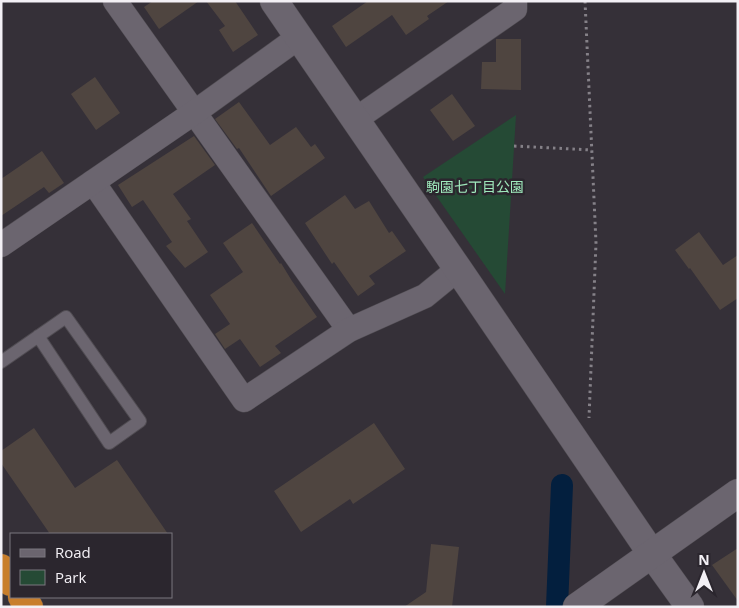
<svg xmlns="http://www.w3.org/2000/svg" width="739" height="608" font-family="'Open Sans','Noto Sans JP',sans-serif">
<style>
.green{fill:#254a35}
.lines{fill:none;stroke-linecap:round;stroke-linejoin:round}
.canal{stroke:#031f3e;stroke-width:22}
.building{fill:#4f4540}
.service-casing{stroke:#504c52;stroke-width:14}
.minor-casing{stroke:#504c52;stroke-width:25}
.tertiary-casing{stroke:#504c52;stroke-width:29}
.motorway-casing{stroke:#504c52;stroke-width:29}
.path{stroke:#858188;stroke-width:3;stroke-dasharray:2.5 4;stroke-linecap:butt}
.service{stroke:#6b656f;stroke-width:12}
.minor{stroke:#6b656f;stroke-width:24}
.tertiary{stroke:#6b656f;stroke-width:28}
.motorway{stroke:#c87e2c;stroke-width:28}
.labels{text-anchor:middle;stroke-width:5;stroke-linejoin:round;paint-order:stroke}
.park-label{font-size:14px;fill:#9fe9bc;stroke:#2b262e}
</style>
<rect width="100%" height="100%" fill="#353038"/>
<!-- green -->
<path class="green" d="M516,115L505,294L423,177Z"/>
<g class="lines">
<!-- canal -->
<path class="canal" d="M557,607L562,485"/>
</g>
<!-- building -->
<g class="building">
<path d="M153,1H199L159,29L144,7Z"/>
<path d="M206,1H235L258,35L233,52L219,30L225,26Z"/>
<path d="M368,1H449L427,16L429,19L406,35L392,15L346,47L332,26Z"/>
<path d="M496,39H521V90L481,89L482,62H496Z"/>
<path d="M95,77L120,113L96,130L71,94Z"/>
<path d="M452,94L475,126L453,141L430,110Z"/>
<path d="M239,102L270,145L296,127L311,147L315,144L325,158L271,196L239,148L237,149L215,119Z"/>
<path d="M194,136L215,165L173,194L191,219L187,221L208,252L185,268L166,246L172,242L143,200L132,207L118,185Z"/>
<path d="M42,151L64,183L49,193L44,187L1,216V179Z"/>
<path d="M345,195L355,209L369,201L389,233L392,231L406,251L369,276L375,284L358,296L334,262L332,264L305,223Z"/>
<path d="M252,223L280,264L281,263L292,281L317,317L275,346L281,353L260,367L240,339L225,349L215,334L230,324L210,295L243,272L223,243Z"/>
<path d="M699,232L723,265L738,255V298L720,310L690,268L689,269L675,250Z"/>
<path d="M374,423L405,469L353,504L350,499L301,532L274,491Z"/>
<path d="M34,428L75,488L117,460L168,534H50L1,463V451Z"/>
<path d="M431,544L459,547L452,607H404L426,592Z"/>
<path d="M738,548V601L712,565Z"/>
</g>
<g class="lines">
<defs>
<path id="service" d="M1,362L66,317L140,421L109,443L38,336"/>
<g id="minor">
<path d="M115,1L349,330"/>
<path d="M356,119L515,9V1"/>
<path d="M93,182L244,400L349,330L425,296L458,269"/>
<path d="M1,245L195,112L299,37"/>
</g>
<g id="tertiary">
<path d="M274,1L458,269L652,554L690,607"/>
<path d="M577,607L738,493"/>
</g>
<g id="motorway">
<path d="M1,568L11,582"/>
<path d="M22,597L29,607"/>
</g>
</defs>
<!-- service casing -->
<use href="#service" class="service-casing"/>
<!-- minor casing -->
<use href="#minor" class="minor-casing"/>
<!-- tertiary casing -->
<use href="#tertiary" class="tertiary-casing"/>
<!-- motorway casing -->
<use href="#motorway" class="motorway-casing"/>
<!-- path -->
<g class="path">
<path d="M585,1L596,243L589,418"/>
<path d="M514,146L592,150"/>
</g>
<!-- service -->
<use href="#service" class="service"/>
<!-- minor -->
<use href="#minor" class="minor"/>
<!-- tertiary -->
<use href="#tertiary" class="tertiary"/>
<!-- motorway -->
<use href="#motorway" class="motorway"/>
</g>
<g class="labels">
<!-- park labels -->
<g class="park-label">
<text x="475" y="192">駒園七丁目公園</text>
</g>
</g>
<!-- border -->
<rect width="739" height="608" fill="none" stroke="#f3f0f5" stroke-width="5"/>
<!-- legend -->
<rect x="10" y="533" width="162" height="65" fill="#2b262e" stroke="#7b777e"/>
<rect x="20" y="549" width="25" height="8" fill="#6b656f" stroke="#7b777e"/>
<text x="55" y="558" font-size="15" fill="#f3f0f5">Road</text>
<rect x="20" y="570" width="25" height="15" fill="#254a35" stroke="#7b777e"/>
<text x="55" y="583" font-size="15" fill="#f3f0f5">Park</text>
<!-- north arrow -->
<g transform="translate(704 573)" stroke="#2b262e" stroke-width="4" paint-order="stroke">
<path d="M0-4L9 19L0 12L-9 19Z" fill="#f3f0f5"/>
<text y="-8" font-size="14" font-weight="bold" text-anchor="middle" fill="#f3f0f5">N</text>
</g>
</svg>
